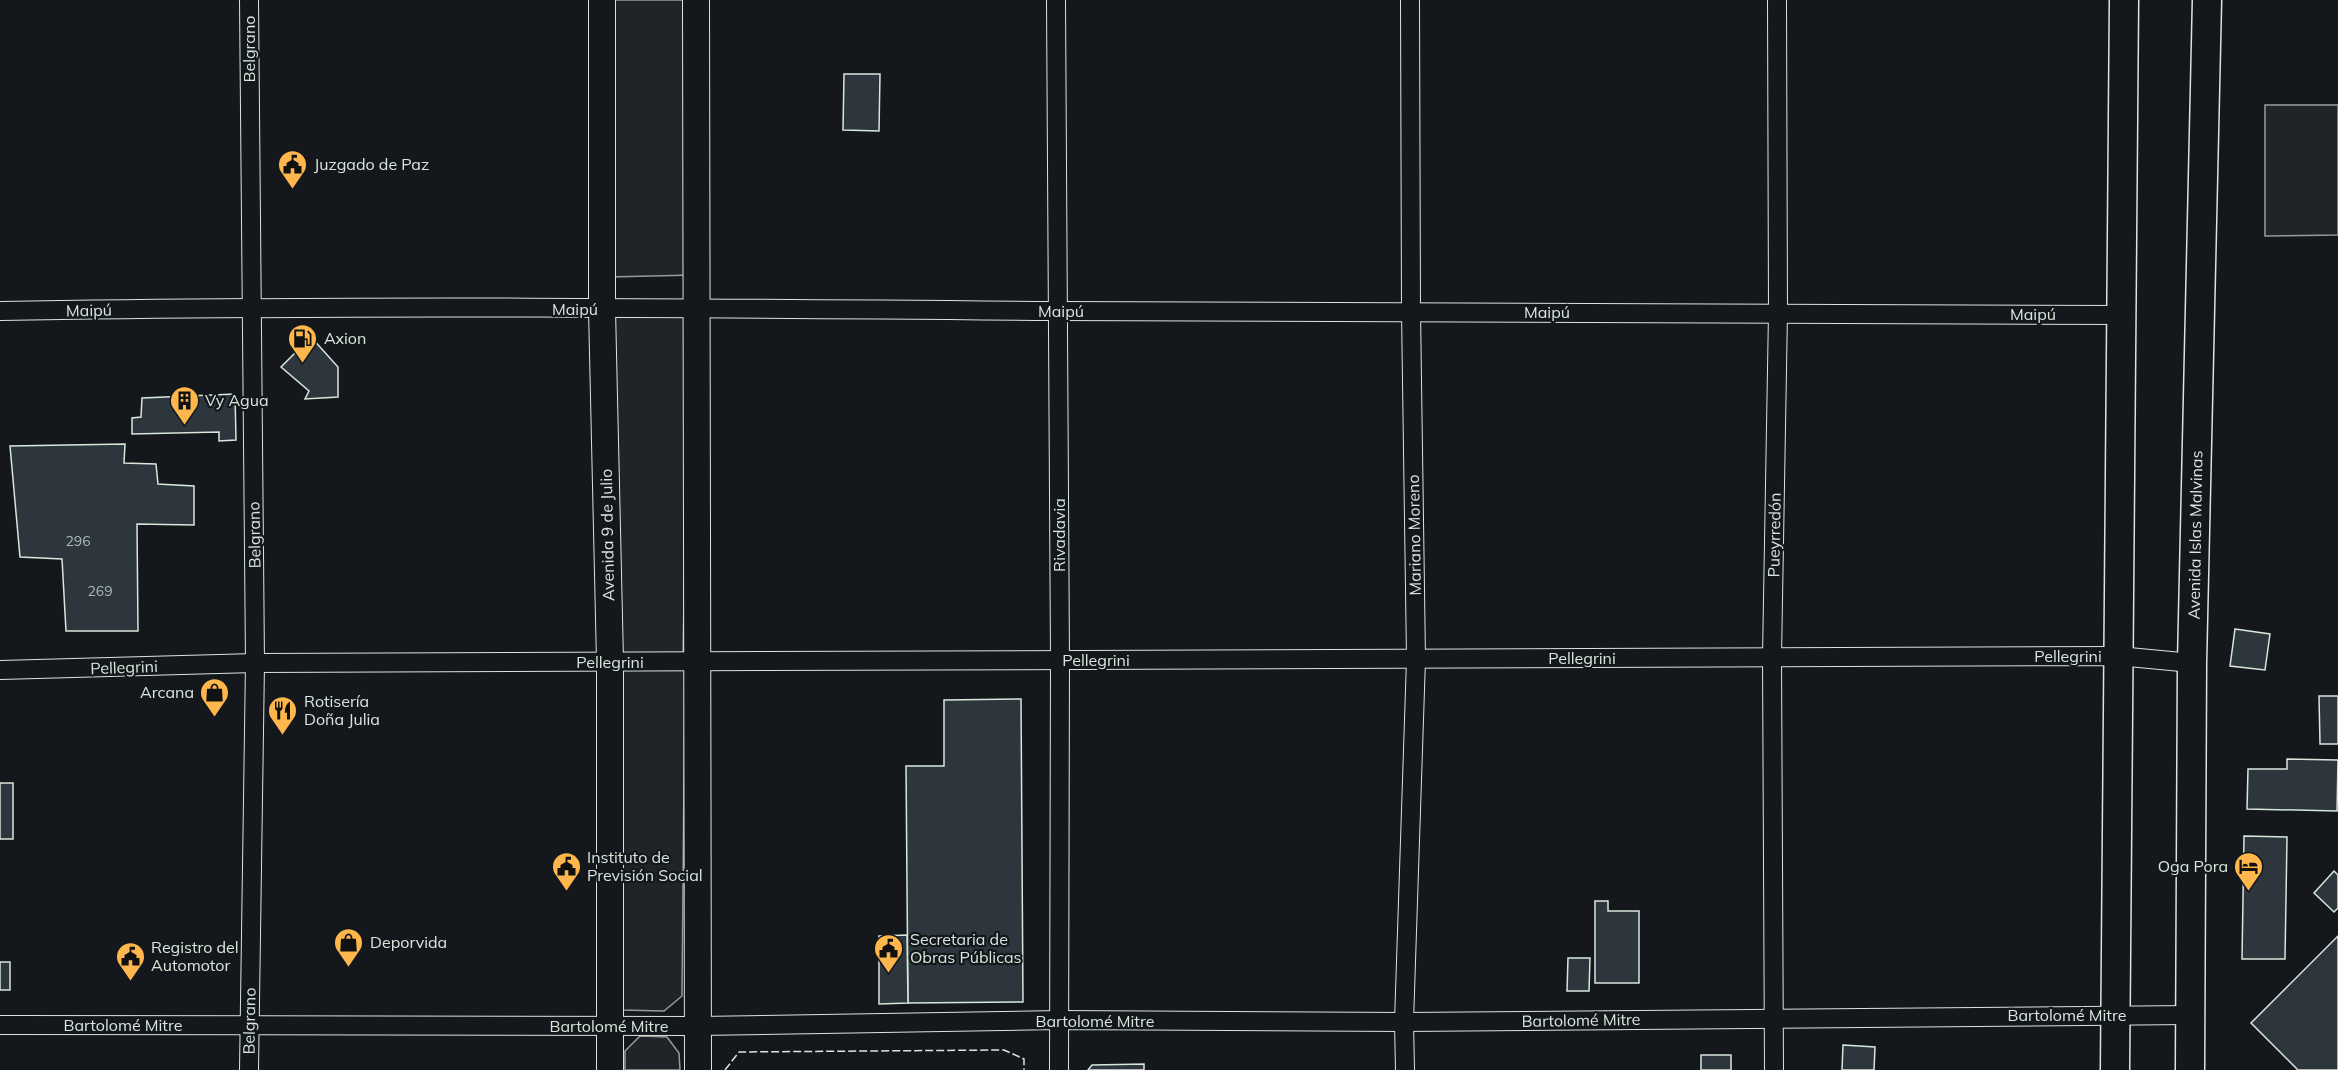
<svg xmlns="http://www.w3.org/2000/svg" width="2338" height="1070" font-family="Mulish,sans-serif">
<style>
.green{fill:#202428;stroke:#939e99;stroke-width:1.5}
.building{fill:#2c363c;stroke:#d8e6dc;stroke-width:1.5}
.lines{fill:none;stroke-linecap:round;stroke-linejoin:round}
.minor-casing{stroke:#d8e6dc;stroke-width:20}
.secondary-casing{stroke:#d8e6dc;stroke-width:28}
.primary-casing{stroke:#d8e6dc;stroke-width:31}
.minor{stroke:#14181c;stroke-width:18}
.secondary{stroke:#14181c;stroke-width:26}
.primary{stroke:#14181c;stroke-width:28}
.fence{stroke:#d8e6dc;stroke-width:1.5;stroke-dasharray:8 3;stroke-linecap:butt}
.labels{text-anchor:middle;stroke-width:4.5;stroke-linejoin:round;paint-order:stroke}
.number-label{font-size:14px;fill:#adbab4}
.street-label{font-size:16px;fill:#d8e6dc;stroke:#14181c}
.poi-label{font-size:16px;fill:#d8e6dc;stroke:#14181c;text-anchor:start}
</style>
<rect width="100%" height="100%" fill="#14181c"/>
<!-- green -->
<g class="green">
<path d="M611,0H699L694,275L610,277Z"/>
<path d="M2265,105H2338V235L2265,236Z"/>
<path d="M689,316L683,656L610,655L606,317Z"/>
<path d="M610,669H685L682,996L664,1011L621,1010Z"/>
<path d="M640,1036L667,1037L679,1053L680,1070H625V1051Z"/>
</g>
<!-- building -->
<g class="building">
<path d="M844,74H880L879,131L843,130Z"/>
<path d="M311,337L338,367V397L305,399L309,391L281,367Z"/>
<path d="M235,394L236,440L219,441V432L132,434V418L141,417L142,398Z"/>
<path d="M125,444L124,463L156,464L158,484L194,486V525L137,524L138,631H66L62,559L20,557L10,446Z"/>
<path d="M2235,629L2270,634L2265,670L2230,666Z"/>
<path d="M2319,696H2338V744H2320Z"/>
<path d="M1021,699L1023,1002L908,1003L906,766H944V700Z"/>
<path d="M2287,759L2338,760L2337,811L2247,809L2248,769H2287Z"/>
<rect x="0" y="783" width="13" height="56"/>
<path d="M2244,836L2287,837L2285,959H2242Z"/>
<path d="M2334,871L2338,875V908L2334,912L2314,893Z"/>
<path d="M1595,901H1608V911H1639V983H1595Z"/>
<path d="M907,935L908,1003L879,1004V936Z"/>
<path d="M2338,936V1070H2298L2251,1023Z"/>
<path d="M1568,958H1590L1589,991H1567Z"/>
<rect x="0" y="962" width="10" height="28"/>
<path d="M1843,1045L1875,1047L1874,1070H1842Z"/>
<rect x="1701" y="1055" width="30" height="15"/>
<path d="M1144,1064V1070H1088L1092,1065Z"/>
</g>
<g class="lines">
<defs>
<g id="minor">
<path d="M1056,0L1060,660L1059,1070"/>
<path d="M0,311C352,305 704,308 1056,311C1411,314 1767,312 2123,315"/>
<path d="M0,670L255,663L2118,656L2192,663"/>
<path d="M0,1025L699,1026L1059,1020L1404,1022L2190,1015"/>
<path d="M249,1070L255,663L249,0"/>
<path d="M1405,1070L1404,1022L1416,659L1411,311L1410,0"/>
<path d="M1774,1070L1772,657L1778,312L1777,0"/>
</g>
<g id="secondary">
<path d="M602,0V309L610,662V1070"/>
<path d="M696,0L698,1070"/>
</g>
<g id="primary">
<path d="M2115,1070L2124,0"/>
<path d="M2190,1070L2192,663L2207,0"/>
</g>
</defs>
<!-- minor casing -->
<use href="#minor" class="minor-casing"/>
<!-- secondary casing -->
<use href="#secondary" class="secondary-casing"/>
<!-- primary casing -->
<use href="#primary" class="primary-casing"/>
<!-- minor -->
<use href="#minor" class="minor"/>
<!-- secondary -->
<use href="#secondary" class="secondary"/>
<!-- primary -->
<use href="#primary" class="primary"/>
<!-- fence -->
<path class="fence" d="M725,1070L739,1052L1004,1050L1024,1059V1070"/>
</g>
<!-- icons -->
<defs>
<symbol id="civic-pin" viewBox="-11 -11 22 30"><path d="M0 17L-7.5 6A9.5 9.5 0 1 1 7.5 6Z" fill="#ffb74d" stroke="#14181c"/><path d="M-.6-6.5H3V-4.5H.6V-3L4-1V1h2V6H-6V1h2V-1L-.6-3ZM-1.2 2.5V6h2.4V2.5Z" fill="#111"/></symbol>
<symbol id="fuel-pin" viewBox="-11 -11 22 30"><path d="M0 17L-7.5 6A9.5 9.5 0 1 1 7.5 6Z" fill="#ffb74d" stroke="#14181c"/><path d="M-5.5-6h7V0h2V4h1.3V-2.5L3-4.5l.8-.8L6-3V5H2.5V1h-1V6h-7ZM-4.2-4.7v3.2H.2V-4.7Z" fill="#111"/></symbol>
<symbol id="building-pin" viewBox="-11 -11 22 30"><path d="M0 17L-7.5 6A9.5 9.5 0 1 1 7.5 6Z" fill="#ffb74d" stroke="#14181c"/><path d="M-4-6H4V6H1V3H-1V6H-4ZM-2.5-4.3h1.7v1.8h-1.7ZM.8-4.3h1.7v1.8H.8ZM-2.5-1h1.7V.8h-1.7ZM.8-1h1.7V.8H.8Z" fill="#111"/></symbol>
<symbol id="shop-pin" viewBox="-11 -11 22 30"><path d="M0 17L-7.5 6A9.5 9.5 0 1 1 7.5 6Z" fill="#ffb74d" stroke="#14181c"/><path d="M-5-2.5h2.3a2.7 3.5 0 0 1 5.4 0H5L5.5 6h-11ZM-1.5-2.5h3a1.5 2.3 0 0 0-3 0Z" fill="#111"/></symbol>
<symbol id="restaurant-pin" viewBox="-11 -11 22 30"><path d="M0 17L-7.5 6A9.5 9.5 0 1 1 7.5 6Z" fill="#ffb74d" stroke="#14181c"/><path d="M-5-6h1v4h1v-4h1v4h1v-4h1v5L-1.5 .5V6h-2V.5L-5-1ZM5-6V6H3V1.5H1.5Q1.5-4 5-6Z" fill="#111"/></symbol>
<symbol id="hotel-pin" viewBox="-11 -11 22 30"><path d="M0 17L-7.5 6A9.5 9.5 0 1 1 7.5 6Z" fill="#ffb74d" stroke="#14181c"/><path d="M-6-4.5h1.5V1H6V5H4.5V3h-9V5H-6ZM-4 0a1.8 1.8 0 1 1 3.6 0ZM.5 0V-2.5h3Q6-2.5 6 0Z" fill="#111"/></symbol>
</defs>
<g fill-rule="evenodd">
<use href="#civic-pin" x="276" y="148" width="33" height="45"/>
<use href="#fuel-pin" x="286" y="322" width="33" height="45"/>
<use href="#building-pin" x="168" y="384" width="33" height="45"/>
<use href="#shop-pin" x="198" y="676" width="33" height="45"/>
<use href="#restaurant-pin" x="266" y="694" width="33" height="45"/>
<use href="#civic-pin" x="550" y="850" width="33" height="45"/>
<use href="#hotel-pin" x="2232" y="850" width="33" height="45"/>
<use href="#shop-pin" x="332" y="926" width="33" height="45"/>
<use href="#civic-pin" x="872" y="932" width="33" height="45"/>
<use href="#civic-pin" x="114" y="940" width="33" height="45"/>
</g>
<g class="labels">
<!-- number labels -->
<g class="number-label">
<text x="78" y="546">296</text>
<text x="100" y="596">269</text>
</g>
<!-- street labels -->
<g class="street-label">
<text transform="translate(249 49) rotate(-90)" y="6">Belgrano</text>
<text x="575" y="315">Maipú</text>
<text transform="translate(89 310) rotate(-1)" y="6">Maipú</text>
<text x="1061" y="317">Maipú</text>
<text x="1547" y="318">Maipú</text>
<text x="2033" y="320">Maipú</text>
<text transform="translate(254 535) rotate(-91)" y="6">Belgrano</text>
<text transform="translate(607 535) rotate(-91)" y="6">Avenida 9 de Julio</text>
<text transform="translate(1059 535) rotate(-90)" y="6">Rivadavia</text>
<text transform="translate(1414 535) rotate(-91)" y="6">Mariano Moreno</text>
<text transform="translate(1774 535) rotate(-89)" y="6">Pueyrredón</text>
<text transform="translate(2195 535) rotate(-89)" y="6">Avenida Islas Malvinas</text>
<text x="2068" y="662">Pellegrini</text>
<text x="1582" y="664">Pellegrini</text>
<text x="1096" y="666">Pellegrini</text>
<text x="610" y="668">Pellegrini</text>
<text transform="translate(124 667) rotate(-2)" y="6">Pellegrini</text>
<text x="2067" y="1021">Bartolomé Mitre</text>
<text transform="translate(1581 1020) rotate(-1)" y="6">Bartolomé Mitre</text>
<text transform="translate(249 1021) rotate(-89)" y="6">Belgrano</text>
<text x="1095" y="1027">Bartolomé Mitre</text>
<text x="123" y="1031">Bartolomé Mitre</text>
<text x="609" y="1032">Bartolomé Mitre</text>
</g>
<!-- poi labels -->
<g class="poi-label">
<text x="314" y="170">Juzgado de Paz</text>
<text x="324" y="344">Axion</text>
<text x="205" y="406">Vy Agua</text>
<text x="194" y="698" text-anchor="end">Arcana</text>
<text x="304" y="707">Rotisería<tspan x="304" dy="18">Doña Julia</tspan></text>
<text x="587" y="863">Instituto de<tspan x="587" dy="18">Previsión Social</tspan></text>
<text x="2228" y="872" text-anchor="end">Oga Pora</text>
<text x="910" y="945">Secretaria de<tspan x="910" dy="18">Obras Públicas</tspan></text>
<text x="370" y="948">Deporvida</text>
<text x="151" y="953">Registro del<tspan x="151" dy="18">Automotor</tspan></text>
</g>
</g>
</svg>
